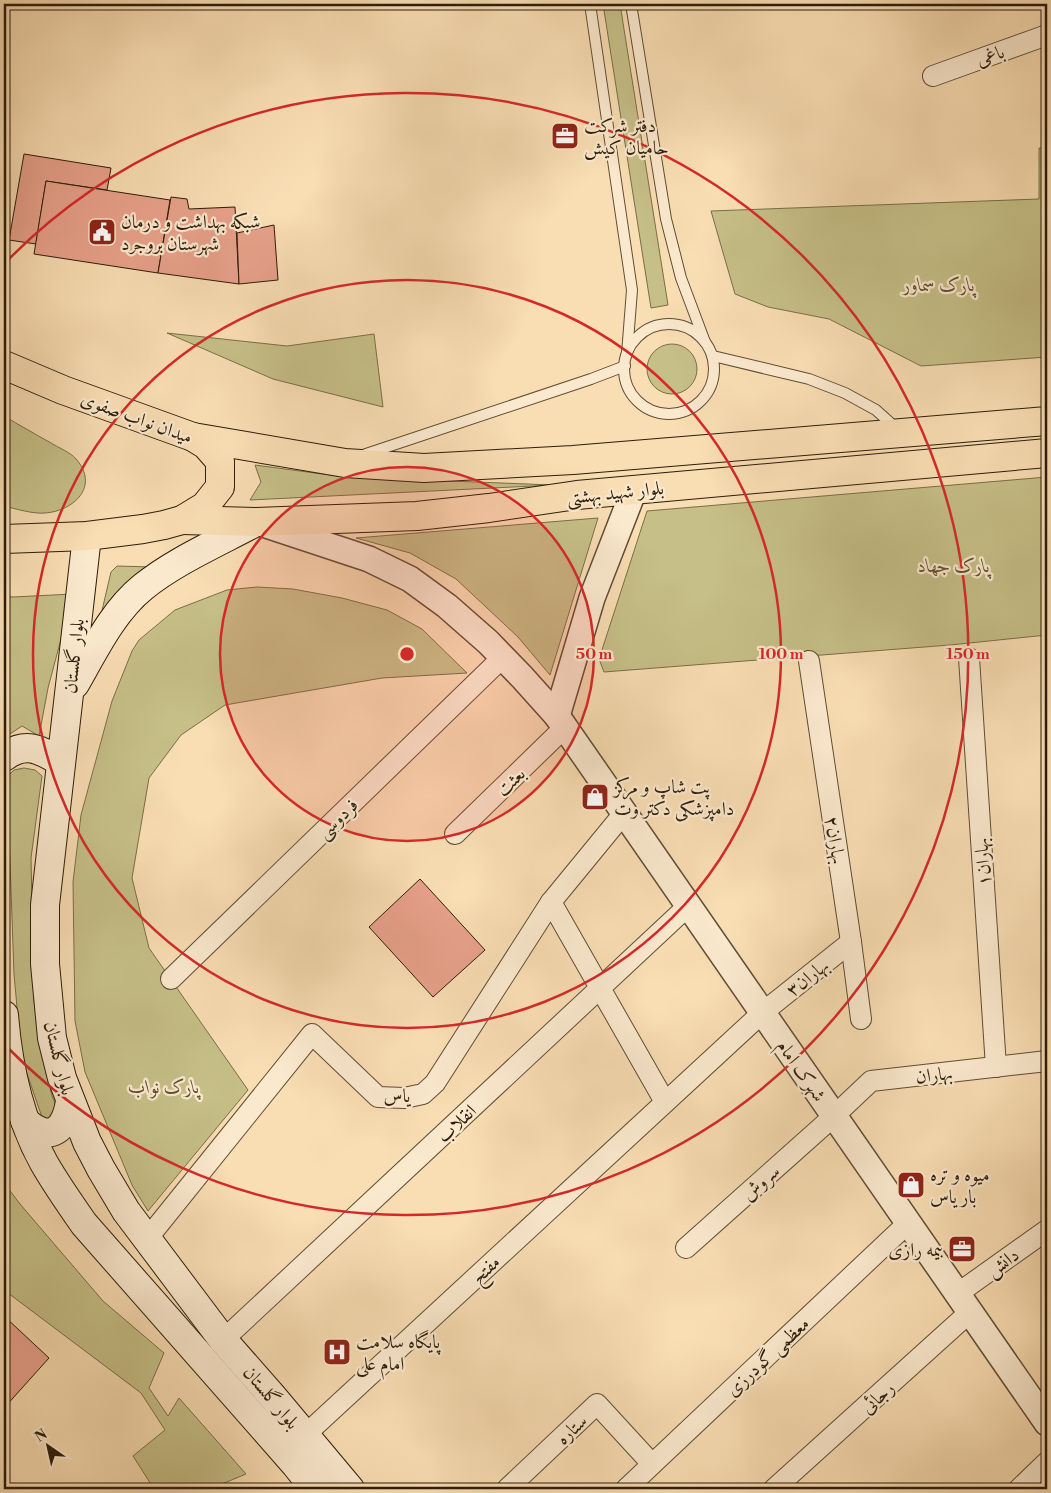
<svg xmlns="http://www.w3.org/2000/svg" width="1051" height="1493" font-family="'Libre Bodoni',Amiri,serif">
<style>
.green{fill:#c6bf87;stroke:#796e49}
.building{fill:#e8a18b;stroke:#2c1d0b}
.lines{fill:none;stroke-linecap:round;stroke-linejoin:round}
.service-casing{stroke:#5f4d35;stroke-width:12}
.minor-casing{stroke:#5f4d35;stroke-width:22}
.tertiary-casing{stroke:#5f4d35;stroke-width:28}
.secondary-casing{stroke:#2c1d0b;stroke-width:30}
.primary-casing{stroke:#2c1d0b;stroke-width:30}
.service{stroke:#fbe9ce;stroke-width:10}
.minor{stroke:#fbe9ce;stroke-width:20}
.tertiary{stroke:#fbe9ce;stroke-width:25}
.secondary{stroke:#fbe9ce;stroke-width:28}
.primary{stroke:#f9ddb3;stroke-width:28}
.ring{fill:none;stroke:#d62828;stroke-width:2.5}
.labels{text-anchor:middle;stroke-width:4.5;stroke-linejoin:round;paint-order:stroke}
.street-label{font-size:19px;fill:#2c1d0b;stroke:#fbe9ce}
.poi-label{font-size:19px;fill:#2c1d0b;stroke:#fbe9ce;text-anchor:start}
.park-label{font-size:19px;font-style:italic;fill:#5a4e30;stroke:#fbe9ce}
.centre{fill:#d62828;stroke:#fbe9ce;stroke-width:2.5}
.ring-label{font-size:15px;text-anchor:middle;font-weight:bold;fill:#d62828;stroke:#fbe9ce;stroke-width:4.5;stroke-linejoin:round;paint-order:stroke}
</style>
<rect width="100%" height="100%" fill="#f9ddb3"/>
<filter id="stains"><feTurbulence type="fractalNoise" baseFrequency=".004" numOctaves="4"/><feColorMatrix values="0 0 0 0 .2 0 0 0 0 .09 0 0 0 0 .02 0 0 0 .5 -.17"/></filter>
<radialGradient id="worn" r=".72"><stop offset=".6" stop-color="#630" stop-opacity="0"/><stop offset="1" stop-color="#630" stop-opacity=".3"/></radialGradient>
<!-- green -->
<g class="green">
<path d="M603,4H620L668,305L651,308Z"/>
<path d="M1039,148H1047V357L921,366L829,319L768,307L735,294L711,211L1039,199Z"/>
<path d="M167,333L287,346L374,334L383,407L273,379Z"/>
<circle cx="672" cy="369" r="25"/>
<path d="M4,416C19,425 35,434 51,443C59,448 70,452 76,459C100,486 74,511 45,513C32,514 17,509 4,506Z"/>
<path d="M255,465L345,477L553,485L250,500L261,482Z"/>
<path d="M1047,477V635L950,645L604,672L599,659L647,511Z"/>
<path d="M598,518L550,675L518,637L456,579L410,553L356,538Z"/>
<path d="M117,566L153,567L100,619L111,572Z"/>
<path d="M257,587L293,589L342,598L387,610L422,629L467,673L382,678L225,705L181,735L149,778L132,878L149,948L248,1090L148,1211L132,1185L85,1072L75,1021L73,882L81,815L112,701L132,651L139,640L175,610L227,590Z"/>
<path d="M73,594L48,688L39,736L22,726L4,738V596L13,597Z"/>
<path d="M24,768L35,770L42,776L31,858L34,1001L43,1058L52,1096L59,1112L51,1119L43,1120L24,1065L20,1040L14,974L7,777L14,770Z"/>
<path d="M4,1183L20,1204L103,1301L164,1353L149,1388L168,1416L179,1398L246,1474L210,1489H154L133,1456L165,1430L141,1393L4,1290Z"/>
</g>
<!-- building -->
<g class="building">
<path d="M24,154L111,168L107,190L46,181L36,244L9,240Z"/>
<path d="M46,181L170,200L158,273L34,254Z"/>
<path d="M171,197L187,199L189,209L235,207L239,284L158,273Z"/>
<path d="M274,225L278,280L239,284L237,233Z"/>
<path d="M420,879L485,950L433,997L369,927Z"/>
<path d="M4,1316L49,1358L4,1408Z"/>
</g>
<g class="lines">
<defs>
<g id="service">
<path d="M590,4L632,290L627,354"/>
<path d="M631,4L666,219L681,278L705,342"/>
<circle cx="669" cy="369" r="45"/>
<path d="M713,356L809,379L845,393L876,410L897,429"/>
<path d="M363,455L591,379L625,366"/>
</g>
<g id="minor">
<path d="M933,76L1047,35"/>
<path d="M969,658L996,1067"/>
<path d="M809,661L851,942L861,1019"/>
<path d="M455,834L564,728"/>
<path d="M551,902L665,1102"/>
<path d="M171,979L503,657"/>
<path d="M147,1239L312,1034L378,1097L404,1098L423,1094L435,1083L551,902L624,813"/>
<path d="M686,1248L834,1116L871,1081L1047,1061"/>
<path d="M957,1294L1047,1230"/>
<path d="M223,1340L688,906"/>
<path d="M305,1435L762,1013L851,942"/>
<path d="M507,1489L597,1404L652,1464"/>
<path d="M626,1489L908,1223"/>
<path d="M774,1489L970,1312"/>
<path d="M1019,1489L1047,1462"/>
</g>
<g id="tertiary">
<path d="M260,523L369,559L410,579L447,606L488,642L522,677L557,716L1047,1423"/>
<path d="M557,716L592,598L634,490"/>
</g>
<g id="secondary">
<path d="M87,536L45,905V964L52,1038L62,1078L87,1142L101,1169L126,1211L223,1340L273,1397L350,1489"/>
<path d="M75,684C94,651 113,611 143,587C175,561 219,542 256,522"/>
<path d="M4,757C25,741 40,749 61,762"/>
<path d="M4,1015C8,1065 19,1118 44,1163C56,1184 70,1204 84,1224L295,1464L315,1489"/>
<path d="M25,1121C50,1144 66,1130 70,1101"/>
</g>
<g id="primary">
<path d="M4,365L63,390L193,437L206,445L220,461V487L205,506L182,520L164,525L143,529L87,536L4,539"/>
<path d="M193,437L345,463L424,468L573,460L1047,421"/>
<path d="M182,520L256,522L417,516L489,508L577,495L1047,453"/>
</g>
</defs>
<!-- service casing -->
<use href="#service" class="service-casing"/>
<!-- minor casing -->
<use href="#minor" class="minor-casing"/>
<!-- tertiary casing -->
<use href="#tertiary" class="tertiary-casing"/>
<!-- secondary casing -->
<use href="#secondary" class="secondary-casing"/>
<!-- primary casing -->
<use href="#primary" class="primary-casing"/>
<!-- service -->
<use href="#service" class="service"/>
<!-- minor -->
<use href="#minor" class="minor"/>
<!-- tertiary -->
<use href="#tertiary" class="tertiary"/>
<!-- secondary -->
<use href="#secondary" class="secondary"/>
<!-- primary -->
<use href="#primary" class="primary"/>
</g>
<!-- distance rings -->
<circle cx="407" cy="654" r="187" fill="#d62828" fill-opacity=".12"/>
<g class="ring">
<circle cx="407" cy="654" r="187"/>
<circle cx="407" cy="654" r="374"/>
<path d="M7 261A561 561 0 1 1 7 1047"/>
</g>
<!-- icons -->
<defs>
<symbol id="office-square" viewBox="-11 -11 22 22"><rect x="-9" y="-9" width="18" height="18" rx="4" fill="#8f2418" stroke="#fbe9ce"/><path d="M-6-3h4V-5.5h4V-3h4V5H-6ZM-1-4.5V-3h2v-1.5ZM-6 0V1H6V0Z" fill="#fff"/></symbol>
<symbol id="civic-square" viewBox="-11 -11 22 22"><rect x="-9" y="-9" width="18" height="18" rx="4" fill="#8f2418" stroke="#fbe9ce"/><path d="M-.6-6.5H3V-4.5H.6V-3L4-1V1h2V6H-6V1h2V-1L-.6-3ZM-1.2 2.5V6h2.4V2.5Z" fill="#fff"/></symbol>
<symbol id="shop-square" viewBox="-11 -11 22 22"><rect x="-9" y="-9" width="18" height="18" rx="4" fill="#8f2418" stroke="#fbe9ce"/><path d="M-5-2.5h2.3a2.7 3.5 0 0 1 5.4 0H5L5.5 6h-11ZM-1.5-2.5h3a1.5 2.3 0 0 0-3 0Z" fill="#fff"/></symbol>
<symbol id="hospital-square" viewBox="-11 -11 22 22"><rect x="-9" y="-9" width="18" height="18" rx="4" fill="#8f2418" stroke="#fbe9ce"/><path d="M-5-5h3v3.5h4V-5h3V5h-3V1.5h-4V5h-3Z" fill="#fff"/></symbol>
</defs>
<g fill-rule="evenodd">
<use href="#office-square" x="549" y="120" width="32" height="32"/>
<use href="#civic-square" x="86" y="216" width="32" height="32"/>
<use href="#shop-square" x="579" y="781" width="32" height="32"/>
<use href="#shop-square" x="895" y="1169" width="32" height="32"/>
<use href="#office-square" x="946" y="1233" width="32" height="32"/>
<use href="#hospital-square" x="321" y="1336" width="32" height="32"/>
</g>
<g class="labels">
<!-- street labels -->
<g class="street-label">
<text transform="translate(990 55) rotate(-20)" y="7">باغی</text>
<text transform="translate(137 417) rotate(20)" y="7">میدان نواب صفوی</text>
<text transform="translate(615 492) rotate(-6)" y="7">بلوار شهید بهشتی</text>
<text transform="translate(73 656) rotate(-84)" y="7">بلوار گلستان</text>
<text transform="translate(510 781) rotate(-44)" y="7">بعثت</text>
<text transform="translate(337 818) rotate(-44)" y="7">فردوسی</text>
<text transform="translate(836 840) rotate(81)" y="7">بهاران۲</text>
<text transform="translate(982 862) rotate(-94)" y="7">بهاران۱</text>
<text transform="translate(807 977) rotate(-38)" y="7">بهاران۳</text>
<text transform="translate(60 1058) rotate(76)" y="7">بلوار گلستان</text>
<text transform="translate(802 1070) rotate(55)" y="7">شهرک امام</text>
<text transform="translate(934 1074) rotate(-6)" y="7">بهاران</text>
<text x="397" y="1102">یاس</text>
<text transform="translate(456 1123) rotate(-43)" y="7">انقلاب</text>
<text transform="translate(760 1182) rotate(-42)" y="7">سروش</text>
<text transform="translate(1002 1262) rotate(-35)" y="7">دانش</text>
<text transform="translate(485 1269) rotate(-43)" y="7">مفتح</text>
<text transform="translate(767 1356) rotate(-43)" y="7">معظمی گودرزی</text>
<text transform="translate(272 1397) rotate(50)" y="7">بلوار گلستان</text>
<text transform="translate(877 1397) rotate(-42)" y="7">رجائی</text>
<text transform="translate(571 1429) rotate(-43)" y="7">ستاره</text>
</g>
<!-- poi labels -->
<g class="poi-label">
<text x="584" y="132">دفتر شرکت<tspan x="584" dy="22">حامیان کیش</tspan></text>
<text x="121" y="228">شبکه بهداشت و درمان<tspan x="121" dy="22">شهرستان بروجرد</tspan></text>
<text x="614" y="793">پت شاپ و مرکز<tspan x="614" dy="22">دامپزشکی دکتر وت</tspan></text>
<text x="930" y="1181">میوه و تره<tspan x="930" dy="22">بار یاس</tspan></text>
<text x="943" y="1256" text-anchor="end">بیمه رازی</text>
<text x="356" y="1348">پایگاه سلامت<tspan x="356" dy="22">امام علی</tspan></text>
</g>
<!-- park labels -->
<g class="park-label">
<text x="939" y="291">پارک سماور</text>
<text x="954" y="572">پارک جهاد</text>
<text x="164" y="1093">پارک نواب</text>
</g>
</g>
<circle cx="407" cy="654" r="8" class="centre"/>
<g class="ring-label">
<text x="594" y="659">50 m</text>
<text x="781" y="659">100 m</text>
<text x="968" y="659">150 m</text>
</g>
<!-- margin -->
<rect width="1051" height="1493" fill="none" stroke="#f9ddb3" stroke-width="20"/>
<rect x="5" y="5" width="1041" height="1483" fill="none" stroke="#2c1d0b" stroke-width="2.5"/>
<rect x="10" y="10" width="1031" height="1473" fill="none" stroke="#2c1d0b"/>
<!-- north arrow -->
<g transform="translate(48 1446) rotate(326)" stroke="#fbe9ce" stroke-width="4" paint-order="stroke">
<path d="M0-4L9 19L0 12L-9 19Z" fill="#2c1d0b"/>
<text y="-8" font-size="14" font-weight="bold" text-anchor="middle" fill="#2c1d0b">N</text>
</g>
<rect width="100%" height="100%" filter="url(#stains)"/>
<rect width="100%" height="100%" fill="url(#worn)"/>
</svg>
